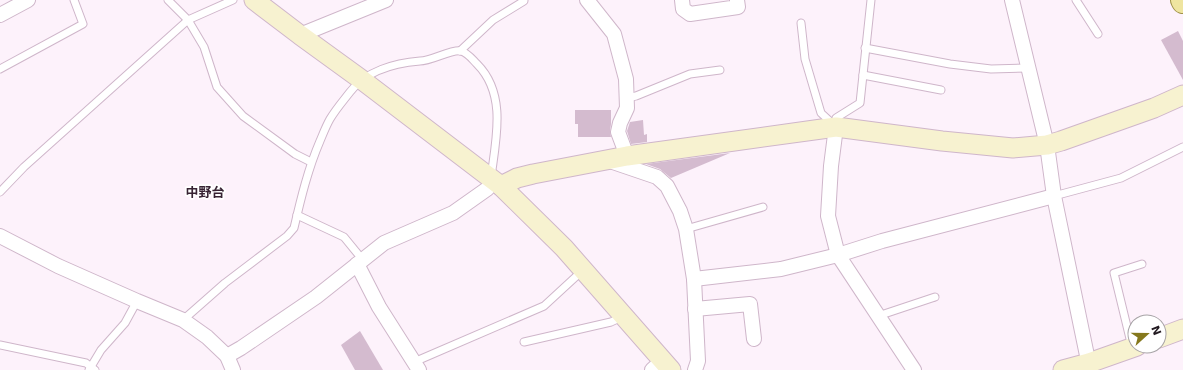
<svg xmlns="http://www.w3.org/2000/svg" width="1183" height="370" font-family="'DejaVu Sans','Noto Sans JP',sans-serif">
<style>
.building{fill:#d4bbcf}
.lines{fill:none;stroke-linecap:round;stroke-linejoin:round}
.lane-casing{stroke:#cfb6ca;stroke-width:9}
.street-casing{stroke:#cfb6ca;stroke-width:16}
.secondary-casing{stroke:#cfb6ca;stroke-width:21}
.primary-casing{stroke:#a0924a;stroke-width:24}
.lane{stroke:#fff;stroke-width:7}
.street{stroke:#fff;stroke-width:14}
.secondary{stroke:#f7f2d0;stroke-width:19}
.primary{stroke:#efe5a0;stroke-width:22}
.labels{text-anchor:middle;stroke-width:3.5;stroke-linejoin:round;paint-order:stroke}
.quarter-label{font-size:13px;font-weight:bold;fill:#372333;stroke:#fff}
</style>
<rect width="100%" height="100%" fill="#fdf2fb"/>
<!-- building -->
<g class="building">
<path d="M1178,31L1183,41V80L1161,40Z"/>
<path d="M575,110H611V124L610,131L611,137H578V124H575Z"/>
<path d="M643,120L644,135L647,134V142L631,144L627,131L630,122Z"/>
<path d="M730,153L671,178L660,169L646,164Z"/>
<path d="M360,331L383,370H355L341,345Z"/>
</g>
<g class="lines">
<defs>
<g id="lane">
<path d="M168,0L188,20L204,47L217,87L243,116L295,154L311,162"/>
<path d="M1076,0L1098,34"/>
<path d="M801,23L805,59L821,113L834,125"/>
<path d="M865,48L950,64L991,69L1028,68"/>
<path d="M460,51L493,20L524,1V0"/>
<path d="M0,69L83,24L74,0"/>
<path d="M863,75L941,90"/>
<path d="M628,98L636,96L690,74L720,70"/>
<path d="M836,126V118L860,103L871,0"/>
<path d="M0,192L24,167L188,20L233,0"/>
<path d="M1054,196L1121,178L1183,147"/>
<path d="M297,215L344,237L362,259"/>
<path d="M686,229L763,207"/>
<path d="M878,316L935,297"/>
<path d="M183,320L225,283L287,236L294,228C301,198 308,169 320,141C323,134 326,126 330,119C336,109 343,101 350,92C366,71 395,63 420,61C432,61 451,49 461,51C468,53 472,59 477,64C507,94 496,139 491,177"/>
<path d="M524,342L611,322L624,316"/>
<path d="M0,345L86,363L95,370"/>
<path d="M1132,347L1114,273L1142,264"/>
<path d="M414,362L544,306L582,271"/>
<path d="M89,370L101,350L125,323L137,301"/>
</g>
<g id="street">
<path d="M587,0L614,34L626,79L627,108L620,123L618,132L627,156"/>
<path d="M682,0L683,9L690,14L738,7L737,0"/>
<path d="M1012,0L1047,145L1054,196L1090,370"/>
<path d="M0,15L28,0"/>
<path d="M300,35L386,0"/>
<path d="M836,127L831,166L828,216L838,255L914,370"/>
<path d="M607,160L657,177L667,186L680,211L686,229L694,279L698,361L695,370"/>
<path d="M0,236L58,266L137,301L183,320L207,337L227,356L233,370"/>
<path d="M357,264L379,307L419,370"/>
<path d="M694,279L781,269L838,255L882,241L1054,196"/>
<path d="M695,309L750,304L754,339"/>
<path d="M227,356L241,348L316,297L384,243L453,213L487,189L495,180"/>
<path d="M652,370L663,360"/>
</g>
<g id="secondary">
<path d="M254,0L300,35L362,80L501,186L564,248L671,370"/>
<path d="M501,186L517,178L533,174L627,156L836,127L942,141L1013,148L1047,145L1061,141L1154,108L1183,95"/>
<path d="M1159,338L1183,329"/>
<path d="M1063,370L1089,363L1137,346"/>
</g>
<path id="primary" d="M1182,0L1183,2"/>
</defs>
<!-- lane casing -->
<use href="#lane" class="lane-casing"/>
<!-- street casing -->
<use href="#street" class="street-casing"/>
<!-- secondary casing -->
<use href="#secondary" class="secondary-casing"/>
<!-- primary casing -->
<use href="#primary" class="primary-casing"/>
<!-- lane -->
<use href="#lane" class="lane"/>
<!-- street -->
<use href="#street" class="street"/>
<!-- secondary -->
<use href="#secondary" class="secondary"/>
<!-- primary -->
<use href="#primary" class="primary"/>
</g>
<g class="labels">
<!-- quarter labels -->
<g class="quarter-label">
<text x="205" y="197">中野台</text>
</g>
</g>
<!-- north arrow -->
<g transform="translate(1147 334) rotate(69)"><circle r="19" fill="#ffffff" stroke="#a7a3a6"/>
<path d="M0-3L7 15L0 10L-7 15Z" fill="#85781d"/>
<text y="-6" font-size="11" font-weight="bold" text-anchor="middle" fill="#221920">N</text>
</g>
</svg>
